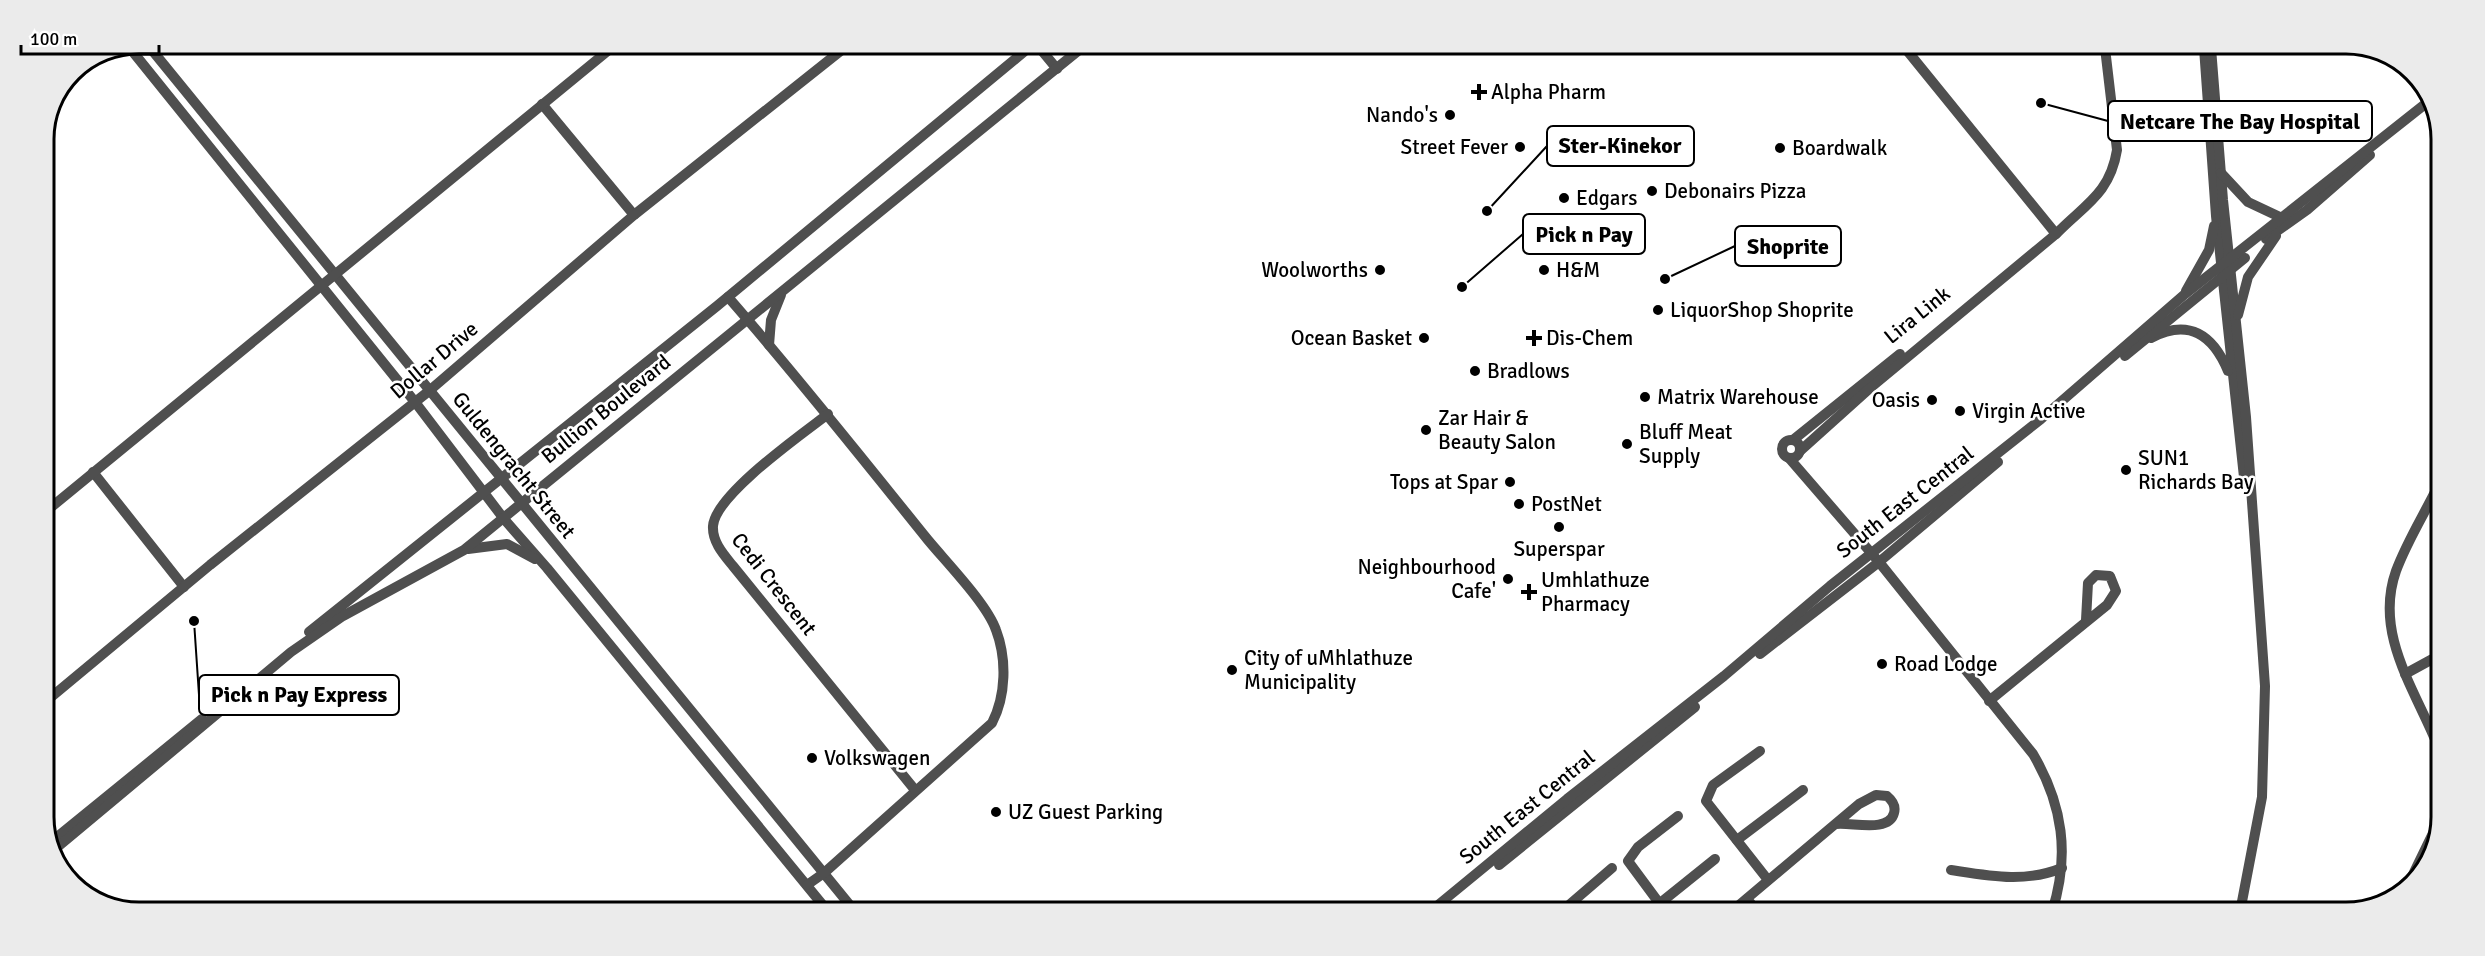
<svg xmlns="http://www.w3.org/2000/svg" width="2485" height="956" font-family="Signika,sans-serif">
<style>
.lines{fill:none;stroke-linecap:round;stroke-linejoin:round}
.minor{stroke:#4f4f4f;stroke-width:10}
.poi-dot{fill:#000;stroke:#fff;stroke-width:2}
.labels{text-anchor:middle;stroke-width:5;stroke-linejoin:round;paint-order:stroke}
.poi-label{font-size:21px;fill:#000;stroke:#fff;text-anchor:start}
.street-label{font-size:21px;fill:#000;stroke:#fff}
.rim{fill:none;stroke:#000;stroke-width:3}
.leader{fill:none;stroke:#000;stroke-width:2}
.callout-dot{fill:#000;stroke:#fff;stroke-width:2}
.callout{fill:#fff;stroke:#000;stroke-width:2}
.callout-label{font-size:22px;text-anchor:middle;font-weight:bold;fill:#000}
</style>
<rect width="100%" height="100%" fill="#fff"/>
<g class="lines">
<!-- minor -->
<g class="minor">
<path d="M147,44L853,909"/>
<path d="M1038,46L1057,69"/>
<path d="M129,47L415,402L504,519L547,568L826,909"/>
<path d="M2204,48L2216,216L2244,477"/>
<path d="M2211,48L2223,200L2246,417L2265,686L2262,797L2240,912"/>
<path d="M542,104L634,215"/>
<path d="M2221,173L2248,202L2282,218"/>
<path d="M2056,234C2084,205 2110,194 2117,150L2105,48"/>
<path d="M2266,239L2307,210L2370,155"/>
<path d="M2186,291L2209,250L2214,226"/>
<path d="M728,297C797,376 862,458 928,540C947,563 987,604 996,630C1007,659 1006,696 992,723L824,873L807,885"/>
<path d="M2238,315L2248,277L2276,236"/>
<path d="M2151,338C2189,318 2213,335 2228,371"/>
<path d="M769,345L771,320L781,295"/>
<path d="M2125,356L2245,258"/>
<path d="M828,414C802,434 715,495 713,526C712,542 724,555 733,566L915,790"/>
<circle cx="1791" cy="449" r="9"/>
<path d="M1793,440L1900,354"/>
<path d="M1800,451L1869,389L2056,234L1905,48"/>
<path d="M1789,458L1879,562L2033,754C2063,805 2070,855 2052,912"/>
<path d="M93,472L184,587"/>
<path d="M44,513L615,45"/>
<path d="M468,549L507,544L535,559"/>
<path d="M309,632L717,306L1031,46"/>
<path d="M1760,654L1879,562L1998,462"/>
<path d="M2405,674L2438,656"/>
<path d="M1989,701L2107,605L2116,591L2110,576L2096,575L2088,583L2086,620"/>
<path d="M44,703L210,565L429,391L634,215L848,45"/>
<path d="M2437,744C2414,688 2374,633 2396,571C2407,541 2425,513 2439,484"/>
<path d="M1760,751L1713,785L1706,801L1768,880"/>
<path d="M1737,840L1803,790"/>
<path d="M51,842L202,719"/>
<path d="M54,850L291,652L343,616L464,550L1084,46"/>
<path d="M1499,865L1695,707"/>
<path d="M1951,870C1990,876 2025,883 2062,868"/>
<path d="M2405,891L2436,827"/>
<path d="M1747,899L1757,911"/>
<path d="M1659,904L1715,859"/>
<path d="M1432,910L1567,799L1724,676L1830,586L2041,419L2185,294L2429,101"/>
<path d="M1562,911L1612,868"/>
<path d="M1665,911L1628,861L1638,847L1678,816"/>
<path d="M1732,911L1859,804L1876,795L1887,796C1893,801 1896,806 1894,813C1889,833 1852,822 1836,824"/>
</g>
</g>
<!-- markers -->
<g class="poi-dot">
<path d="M1476 83h6v6h6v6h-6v6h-6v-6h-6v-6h6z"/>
<circle cx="1450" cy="115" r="6"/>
<circle cx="1520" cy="147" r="6"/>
<circle cx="1780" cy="148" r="6"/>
<circle cx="1652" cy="191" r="6"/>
<circle cx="1564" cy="198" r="6"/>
<circle cx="1380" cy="270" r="6"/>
<circle cx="1544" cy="270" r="6"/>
<circle cx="1658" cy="310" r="6"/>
<circle cx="1424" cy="338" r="6"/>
<path d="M1531 329h6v6h6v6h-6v6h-6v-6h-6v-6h6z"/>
<circle cx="1475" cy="371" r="6"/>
<circle cx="1645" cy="397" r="6"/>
<circle cx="1932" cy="400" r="6"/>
<circle cx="1960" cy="411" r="6"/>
<circle cx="1426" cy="430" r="6"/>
<circle cx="1627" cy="444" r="6"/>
<circle cx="2126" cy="470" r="6"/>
<circle cx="1510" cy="482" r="6"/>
<circle cx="1519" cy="504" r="6"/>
<circle cx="1559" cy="527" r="6"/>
<circle cx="1508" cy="579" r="6"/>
<path d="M1526 583h6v6h6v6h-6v6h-6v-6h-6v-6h6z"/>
<circle cx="1882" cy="664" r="6"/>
<circle cx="1232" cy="670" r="6"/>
<circle cx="812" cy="758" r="6"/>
<circle cx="996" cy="812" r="6"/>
</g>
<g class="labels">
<!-- poi labels -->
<g class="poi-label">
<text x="1491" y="99">Alpha Pharm</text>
<text x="1438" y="122" text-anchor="end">Nando's</text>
<text x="1508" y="154" text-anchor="end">Street Fever</text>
<text x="1792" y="155">Boardwalk</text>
<text x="1664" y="198">Debonairs Pizza</text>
<text x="1576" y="205">Edgars</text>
<text x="1368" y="277" text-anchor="end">Woolworths</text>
<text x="1556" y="277">H&amp;M</text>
<text x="1670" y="317">LiquorShop Shoprite</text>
<text x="1412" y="345" text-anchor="end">Ocean Basket</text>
<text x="1546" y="345">Dis-Chem</text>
<text x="1487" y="378">Bradlows</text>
<text x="1657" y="404">Matrix Warehouse</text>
<text x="1920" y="407" text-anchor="end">Oasis</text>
<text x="1972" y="418">Virgin Active</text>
<text x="1438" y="425">Zar Hair &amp;<tspan x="1438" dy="24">Beauty Salon</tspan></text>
<text x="1639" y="439">Bluff Meat<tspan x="1639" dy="24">Supply</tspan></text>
<text x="2138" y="465">SUN1<tspan x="2138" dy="24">Richards Bay</tspan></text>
<text x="1498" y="489" text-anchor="end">Tops at Spar</text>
<text x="1531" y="511">PostNet</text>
<text x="1559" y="556" text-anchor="middle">Superspar</text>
<text x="1496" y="574" text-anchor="end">Neighbourhood<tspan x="1496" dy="24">Cafe'</tspan></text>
<text x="1541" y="587">Umhlathuze<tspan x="1541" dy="24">Pharmacy</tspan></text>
<text x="1244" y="665">City of uMhlathuze<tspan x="1244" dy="24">Municipality</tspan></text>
<text x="1894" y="671">Road Lodge</text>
<text x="824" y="765">Volkswagen</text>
<text x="1008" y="819">UZ Guest Parking</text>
</g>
<!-- street labels -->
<g class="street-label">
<text transform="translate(1917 315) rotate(-39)" y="7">Lira Link</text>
<text transform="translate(434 360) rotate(-40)" y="7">Dollar Drive</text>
<text transform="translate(606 409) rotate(-39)" y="7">Bullion Boulevard</text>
<text transform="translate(514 465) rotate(51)" y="7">Guldengracht Street</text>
<text transform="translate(1905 502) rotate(-38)" y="7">South East Central</text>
<text transform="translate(774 584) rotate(52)" y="7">Cedi Crescent</text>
<text transform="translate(1527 807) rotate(-39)" y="7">South East Central</text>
</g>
</g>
<!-- crop -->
<path d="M0 0H2485V956H0ZM139 54H2346A85 85 0 0 1 2431 139V817A85 85 0 0 1 2346 902H139A85 85 0 0 1 54 817V139A85 85 0 0 1 139 54Z" fill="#ebebeb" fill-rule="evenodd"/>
<path class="rim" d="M139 54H2346A85 85 0 0 1 2431 139V817A85 85 0 0 1 2346 902H139A85 85 0 0 1 54 817V139A85 85 0 0 1 139 54Z"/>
<!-- callouts -->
<path class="leader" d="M2041 103L2108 121M1487 211L1547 146M1462 287L1523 234M1665 279L1735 246M194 621L199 695"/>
<g class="callout-dot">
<circle cx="2041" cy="103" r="6"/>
<circle cx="1487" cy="211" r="6"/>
<circle cx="1462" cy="287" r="6"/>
<circle cx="1665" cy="279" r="6"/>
<circle cx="194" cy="621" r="6"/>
</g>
<g class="callout">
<rect x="2108" y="101" width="264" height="40" rx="6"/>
<rect x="1547" y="126" width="147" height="40" rx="6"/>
<rect x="1523" y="214" width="122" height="40" rx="6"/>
<rect x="1735" y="226" width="106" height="40" rx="6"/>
<rect x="199" y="675" width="200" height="40" rx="6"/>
</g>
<g class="callout-label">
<text x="2240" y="129">Netcare The Bay Hospital</text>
<text x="1620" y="153">Ster-Kinekor</text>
<text x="1584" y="242">Pick n Pay</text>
<text x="1788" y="254">Shoprite</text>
<text x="299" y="702">Pick n Pay Express</text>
</g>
<!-- scale -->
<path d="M21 45v9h138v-9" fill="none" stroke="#000000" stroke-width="3"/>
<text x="30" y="45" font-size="18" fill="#000000" stroke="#ffffff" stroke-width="4.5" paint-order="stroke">100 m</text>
</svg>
